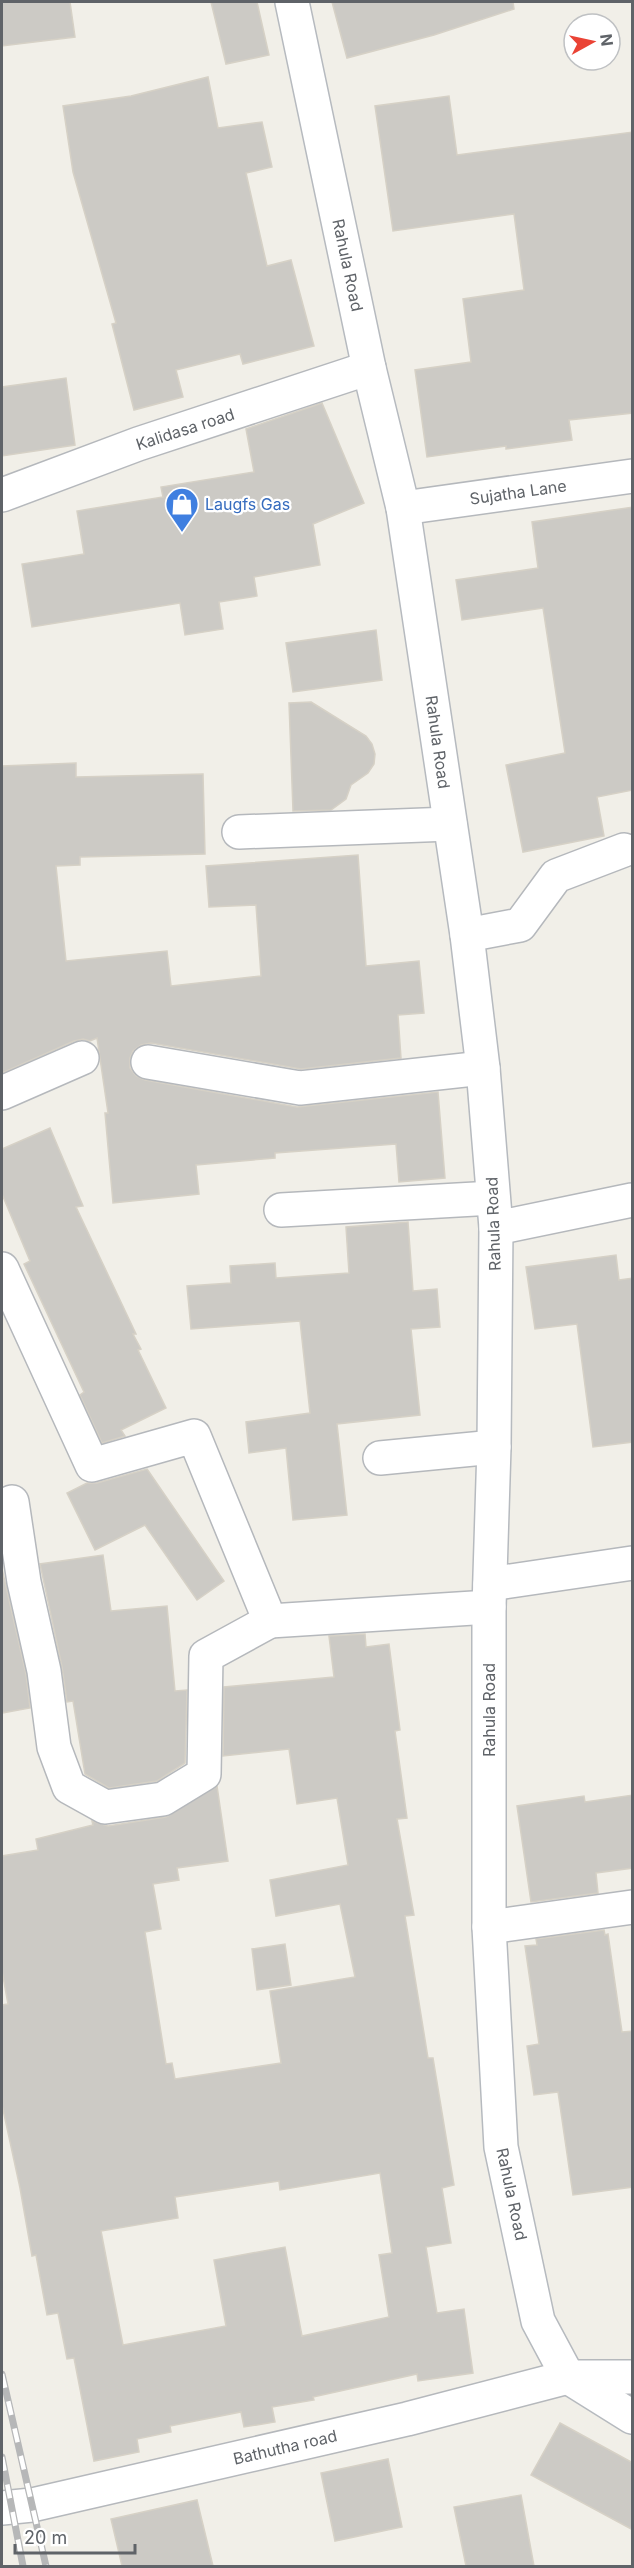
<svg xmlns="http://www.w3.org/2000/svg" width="634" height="2568" font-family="Inter,sans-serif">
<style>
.building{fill:#cccac5;stroke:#d6d1c6;stroke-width:1.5;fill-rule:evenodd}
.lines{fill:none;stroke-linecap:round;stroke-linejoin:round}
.minor-casing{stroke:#b5b8bc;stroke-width:36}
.tertiary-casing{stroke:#b5b8bc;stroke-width:36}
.secondary-casing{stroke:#b6babf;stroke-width:36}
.minor{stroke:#fff;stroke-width:33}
.tertiary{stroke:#fff;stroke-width:33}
.secondary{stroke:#fff;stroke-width:33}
.rail-casing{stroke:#b6b7b8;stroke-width:7}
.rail{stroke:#fff;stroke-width:4.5;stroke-dasharray:14;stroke-linecap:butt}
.labels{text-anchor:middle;stroke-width:4.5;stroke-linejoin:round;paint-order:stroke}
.street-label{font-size:16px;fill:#5f6368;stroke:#fff}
.shop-label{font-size:16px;fill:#366cbe;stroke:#fff;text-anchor:start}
</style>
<rect width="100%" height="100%" fill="#f1efe8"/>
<!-- building -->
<g class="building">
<path d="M2,2H70L75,37L2,46Z"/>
<path d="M211,2H257L269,55L226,64Z"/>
<path d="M332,2H513L514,9L434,35L347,58Z"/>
<path d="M208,77L218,128L262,122L272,167L246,173L267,266L291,260L314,346L243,364L240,354L176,370L183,397L134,410L112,324L116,323L73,172L63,106L131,96Z"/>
<path d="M449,96L457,155L633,132V413L569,420L572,440L506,449V446L427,457L415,370L471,362L463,299L524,290L514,214L393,231L375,106Z"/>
<path d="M66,378L75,445L2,456V387Z"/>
<path d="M322,403L364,503L313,524L320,565L254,577L257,596L219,602L223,629L185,635L180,603L32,627L22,564L84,554L77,511L163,497L161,487L254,472L246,429Z"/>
<path d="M633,507V790L597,797L604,836L523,852L506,765L565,753L543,608L462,620L456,580L538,568L532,522Z"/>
<path d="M376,630L382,680L293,692L286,643Z"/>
<path d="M311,702L366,736L372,744L375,754L374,764L368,773L351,785L346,799L331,810L293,811L289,703Z"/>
<path d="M76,763V777L203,774L205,854L80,857V865L56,866L66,961L167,951L171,986L261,976L256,905L209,907L206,866L358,855L366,966L419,961L424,1013L398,1015L401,1058L301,1069L151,1043L141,1045L133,1051L130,1058V1068L136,1076L145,1080L297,1107L438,1092L445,1178L399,1182L396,1144L275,1153V1158L196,1165L199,1194L113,1203L105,1113H108L97,1038L90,1041L83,1039L74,1041L2,1073V766Z"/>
<path d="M50,1128L83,1206L76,1207L136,1334H133L141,1349L138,1350L166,1408L121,1430L125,1436L102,1443L80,1395L84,1392L24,1264L30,1261L2,1194V1149Z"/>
<path d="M408,1222L413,1291L437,1289L440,1327L411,1329L420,1415L337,1424L347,1515L293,1520L286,1448L249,1453L246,1422L310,1413L300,1321L191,1329L187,1286L231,1283L230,1266L275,1263L276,1278L349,1273L346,1227Z"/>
<path d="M616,1255L619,1280L633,1278V1442L593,1447L577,1324L535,1329L526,1267Z"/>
<path d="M147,1469L224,1581L197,1600L145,1525L95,1550L67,1493L87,1483H97Z"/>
<path d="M103,1555L111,1611L167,1606L175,1691L187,1690L185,1763L157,1781L109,1788L85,1774L73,1701L67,1702L62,1667L40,1564Z"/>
<path d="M2,1569L26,1674L30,1708L2,1713Z"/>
<path d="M365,1634L366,1647L389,1644L400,1730L395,1731L407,1818L397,1819L414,1915L405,1916L428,2058H433L454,2185L442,2188L451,2243L426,2247L437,2313L464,2309L473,2373L418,2381L417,2374L313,2397L314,2400L272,2407L275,2422L244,2427L241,2412L170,2426L171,2432L137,2439L139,2452L94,2461L74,2358L67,2359L58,2313L47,2315L36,2255L32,2256L20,2188L2,2105V2005L8,2004L2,1971V1856L38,1850L36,1839L93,1825L92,1821L108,1826L166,1817L217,1786L228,1861L177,1868L179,1880L153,1884L161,1929L145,1932L166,2064L172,2063L175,2079L281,2063L270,1991L355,1977L340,1904L276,1916L270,1880L348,1865L337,1798L297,1804L289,1749L223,1756L224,1687L334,1677L329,1636ZM380,2173L392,2253L379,2255L389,2317L302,2336L285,2247L214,2260L226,2326L123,2345L101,2231L178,2218L175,2197L279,2181L280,2190Z"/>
<path d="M633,1795V1868L596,1873L598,1893L531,1902L517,1806L584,1796L585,1802Z"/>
<path d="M604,1930L605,1935L608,1934L622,2032L633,2031V2187L573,2195L558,2092L534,2095L527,2046L539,2044L525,1946L537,1945L536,1939Z"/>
<path d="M285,1944L291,1985L257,1990L252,1949Z"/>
<path d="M560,2423L633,2463V2530L531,2475Z"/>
<path d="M388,2459L402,2527L335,2541L321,2473Z"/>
<path d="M521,2495L534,2566H466L454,2507Z"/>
<path d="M197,2500L213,2566H122L111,2519Z"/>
</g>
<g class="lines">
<defs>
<g id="minor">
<path d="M403,508L632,476"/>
<path d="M239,832L450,824"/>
<path d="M467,935L520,925L556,876L624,850"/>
<path d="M148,1062L300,1088L483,1068"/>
<path d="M2,1093L82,1058"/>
<path d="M281,1210L493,1198"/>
<path d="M496,1228L632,1200"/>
<path d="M2,1269L92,1465L194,1436L270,1621L489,1607"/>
<path d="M380,1458L494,1447"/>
<path d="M12,1502L24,1582L44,1671L54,1747L69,1787L105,1807L163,1799L204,1774L206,1656L270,1621"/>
<path d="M490,1584L632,1563"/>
<path d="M489,1927L632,1907"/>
<path d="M568,2377H632"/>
</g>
<g id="tertiary">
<path d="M2,495L138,444L369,368"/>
<path d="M2,2508L32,2505L407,2419L568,2377"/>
</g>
<path id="secondary" d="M292,2L369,368L403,508L467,935L483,1068L496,1228L494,1447L489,1607V1927L501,2147L538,2321L568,2377L632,2417"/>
</defs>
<!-- minor casing -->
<use href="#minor" class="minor-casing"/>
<!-- tertiary casing -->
<use href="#tertiary" class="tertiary-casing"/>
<!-- secondary casing -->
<use href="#secondary" class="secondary-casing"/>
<!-- minor -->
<use href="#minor" class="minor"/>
<!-- tertiary -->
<use href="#tertiary" class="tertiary"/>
<!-- secondary -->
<use href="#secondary" class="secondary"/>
<defs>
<g id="rail">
<path d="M2,2374L46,2566"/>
<path d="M2,2457L23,2566"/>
</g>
</defs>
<!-- rail casing -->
<use href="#rail" class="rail-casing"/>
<!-- rail -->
<use href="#rail" class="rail"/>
</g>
<!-- icons -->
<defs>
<symbol id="shop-pin" viewBox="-11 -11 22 30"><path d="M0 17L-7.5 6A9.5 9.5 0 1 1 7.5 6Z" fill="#3f7fe0" stroke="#fff"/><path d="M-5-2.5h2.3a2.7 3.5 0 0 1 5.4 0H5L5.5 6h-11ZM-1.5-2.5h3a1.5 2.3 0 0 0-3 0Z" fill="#fff"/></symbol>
</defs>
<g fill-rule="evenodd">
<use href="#shop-pin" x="163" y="485" width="38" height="52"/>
</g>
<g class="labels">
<!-- street labels -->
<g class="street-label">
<text transform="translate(348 265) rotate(78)" y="6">Rahula Road</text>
<text transform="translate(185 429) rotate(-18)" y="6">Kalidasa road</text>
<text transform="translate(518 492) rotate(-8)" y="6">Sujatha Lane</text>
<text transform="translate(438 742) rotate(82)" y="6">Rahula Road</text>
<text transform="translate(493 1224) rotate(-92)" y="6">Rahula Road</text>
<text transform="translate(489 1710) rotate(-90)" y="6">Rahula Road</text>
<text transform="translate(512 2194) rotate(78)" y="6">Rahula Road</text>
<text transform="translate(285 2447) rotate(-13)" y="6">Bathutha road</text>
</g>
<!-- shop labels -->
<g class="shop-label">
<text x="205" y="510">Laugfs Gas</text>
</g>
</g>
<!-- border -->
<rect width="634" height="2568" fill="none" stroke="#5f6368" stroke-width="6"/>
<!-- north arrow -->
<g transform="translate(592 42) rotate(82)"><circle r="28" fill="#ffffff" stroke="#bfc1c3" stroke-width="1.5"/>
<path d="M0-4.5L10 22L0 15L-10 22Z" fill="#ea4335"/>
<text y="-9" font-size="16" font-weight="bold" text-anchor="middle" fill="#5f6368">N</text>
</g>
<!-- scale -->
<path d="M15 2544v9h120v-9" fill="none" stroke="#5f6368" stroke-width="3"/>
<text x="24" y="2544" font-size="18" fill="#5f6368" stroke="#ffffff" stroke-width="4.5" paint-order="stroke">20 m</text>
</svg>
